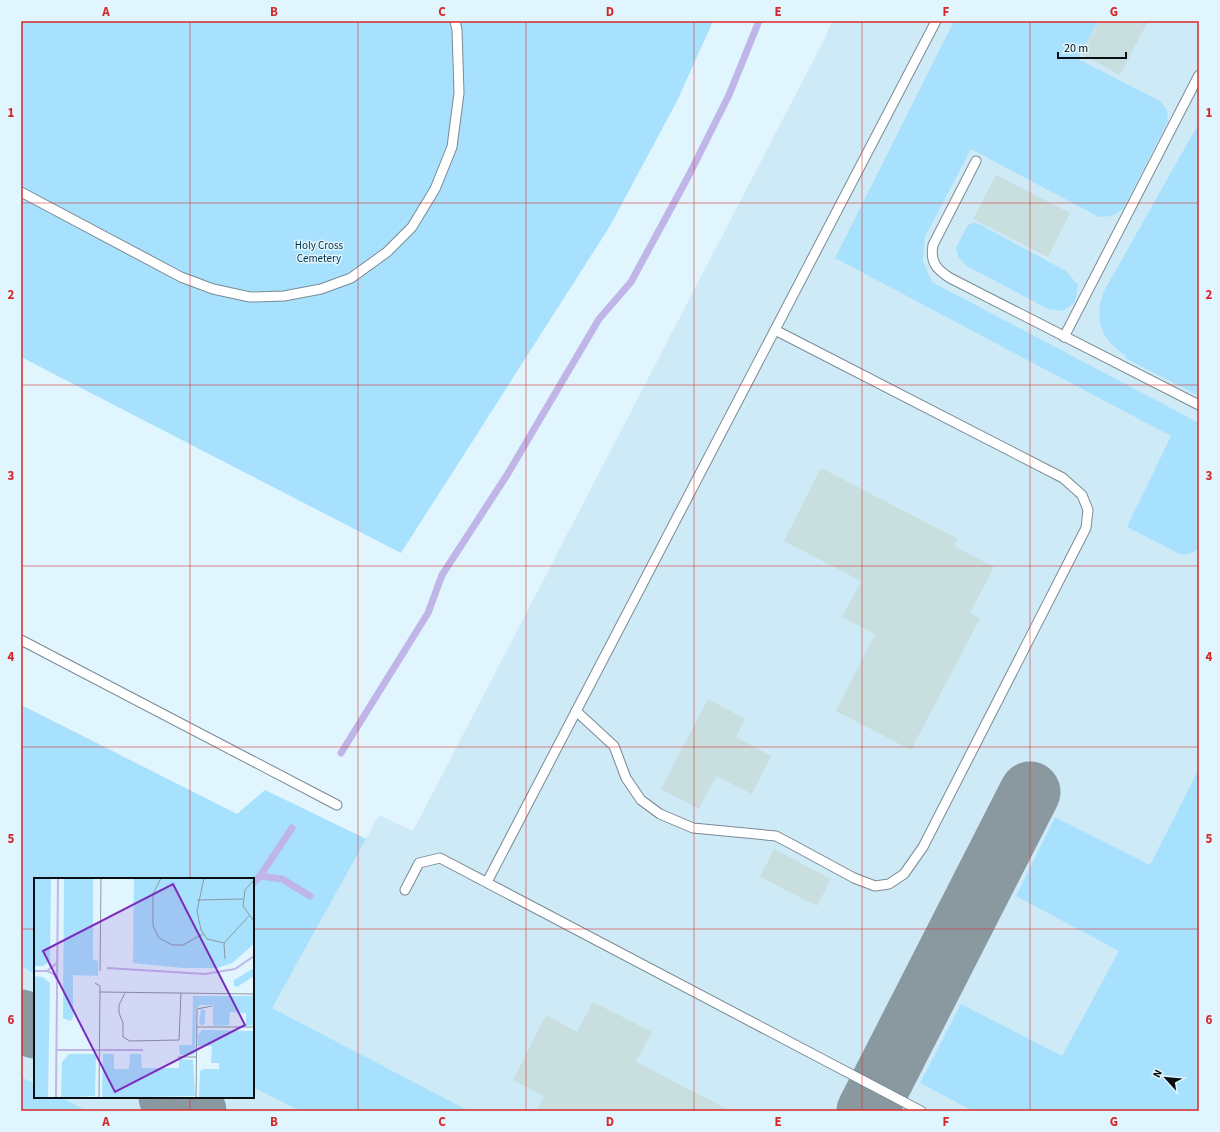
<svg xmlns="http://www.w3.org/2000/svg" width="1220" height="1132" font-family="'Source Sans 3',sans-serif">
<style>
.built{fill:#cfeaf7;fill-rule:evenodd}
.green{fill:#a7e1fd}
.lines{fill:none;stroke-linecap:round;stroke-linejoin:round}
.stream{stroke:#bfb5e7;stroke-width:7}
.taxiway{stroke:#8a98a0;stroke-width:61}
.building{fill:#c8dedf}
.lane-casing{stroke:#798a93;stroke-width:11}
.lane{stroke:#fff;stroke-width:9}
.grid{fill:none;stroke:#d62828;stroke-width:1;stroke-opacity:0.55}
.labels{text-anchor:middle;stroke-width:3;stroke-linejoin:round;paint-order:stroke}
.park-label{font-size:11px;fill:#003144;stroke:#e1f5ff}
.inset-river{fill:none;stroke:#bfb5e7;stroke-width:2}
.inset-road{fill:none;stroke:#8b99a1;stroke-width:1}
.view{fill:#7b2cbf;fill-opacity:0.15;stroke:#7b2cbf;stroke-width:2}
.inset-edge{fill:none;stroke:#090f13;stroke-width:2}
.neatline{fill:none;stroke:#d62828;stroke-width:1.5}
.grid-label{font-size:13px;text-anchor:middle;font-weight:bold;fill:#d62828}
</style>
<rect width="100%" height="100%" fill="#e1f5ff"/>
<!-- built -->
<path class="built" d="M832,21H1199V1111H21V705L237,814L265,790L366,839L379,815L413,831L825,38ZM35,879H253V1097H35Z"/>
<!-- green -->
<g class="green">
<path d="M21,21H713L677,101L610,226L401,553L21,357Z"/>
<path d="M954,21H1098L1078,59L1160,101L1167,110L1168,121L1123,209L1112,216L1099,217L971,149L925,237L923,261L932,282L1199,423V548L1194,552L1182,555L1127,527L1171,436L835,258Z"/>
<path d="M1199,123V391L1197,395L1125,358L1126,356C1101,339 1093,320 1104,291Z"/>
<path d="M972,223H977L1066,271L1078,285L1075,302L1063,311L1048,309L965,265L958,256L956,248L967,226Z"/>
<path d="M21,705L237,814L265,790L366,839L272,1008L469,1111H300L253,1087V879H35V974L21,966Z"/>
<path d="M1199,769V1111H973L920,1083L961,1004L1062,1056L1119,951L1016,896L1055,817L1150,865Z"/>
<path d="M21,1077L35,1084V1097H60L87,1111H21Z"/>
</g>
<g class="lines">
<!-- stream -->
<g class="stream">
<path d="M341,753L428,613L442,575L507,475L599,319L631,282L689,175L729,95L759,21"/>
<path d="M260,876L282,879L310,896"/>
<path d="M253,883L260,876L292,828"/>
</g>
<!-- taxiway -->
<g class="taxiway">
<path d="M21,1020L35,1028"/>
<path d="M169,1097L196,1111"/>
<path d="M867,1111L1030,792"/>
</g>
</g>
<!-- building -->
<g class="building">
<path d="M1099,21H1148L1120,75L1081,54Z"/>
<path d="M996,175L1070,213L1048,257L973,219Z"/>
<path d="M821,468L958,539L954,546L994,567L970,613L980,618L911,750L836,711L875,634L842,617L861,581L784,541Z"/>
<path d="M708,699L745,719L736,737L771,756L752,794L716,776L699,809L661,789Z"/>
<path d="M774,849L831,879L817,906L760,877Z"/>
<path d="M593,1002L652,1032L636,1062L731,1111H537L544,1096L513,1080L546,1015L577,1032Z"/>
</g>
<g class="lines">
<defs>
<g id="lane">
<path d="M976,161L933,245C930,262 936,269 950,278L1199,405"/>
<path d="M21,192L181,277L213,289L250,297L284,296L321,289L351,278L387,252L412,227L435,189L452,147L459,93L457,30L455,21"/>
<path d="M1064,337L1199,75"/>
<path d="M21,640L337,805"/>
<path d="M576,711L614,746L626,778L641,800L660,814L693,828L776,836L795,846L854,878L875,886L889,884L904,874L923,847L1086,528L1088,510L1082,495L1063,478L775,330"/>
<path d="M487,882L936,21"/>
<path d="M405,890L419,863L440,858L921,1111"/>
</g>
</defs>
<!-- lane casing -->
<use href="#lane" class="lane-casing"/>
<!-- lane -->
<use href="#lane" class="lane"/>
</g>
<!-- grid -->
<path class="grid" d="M190,21V879M358,21V1111M526,21V1111M694,21V1111M862,21V1111M1030,21V1111M21,203H1199M21,385H1199M21,566H1199M21,747H1199M21,929H35M253,929H1199M190,1097V1111"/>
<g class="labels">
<!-- park labels -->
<g class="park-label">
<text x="319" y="249">Holy Cross<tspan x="319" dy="13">Cemetery</tspan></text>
</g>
</g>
<!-- overview -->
<g transform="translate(34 878)">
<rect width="220" height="220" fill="#e1f5ff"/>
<path d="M0,0H17L16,83L9,88H0ZM30,0H59V81L64,83V98L39,97V140L36,143L29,140ZM100,0H220V66L198,85L183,90H149L99,85ZM220,90V98L203,109L200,108V102ZM0,98L9,99L16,105L14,220H0ZM159,118H220V147L212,148V135L196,134L195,147L181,148L179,146V127H166L162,131L161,175L159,177H146L145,167H158ZM167,131L171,132V145L168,148L165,145ZM168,152L220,153V220L165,219L166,193L171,191H185V185H177L178,168H164V157ZM35,176H62L61,218L27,220L28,184ZM69,176H80V191H95L96,176H107L108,190H145V181L159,182L161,218L68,220Z" fill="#a7e1fd"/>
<path class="inset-river" d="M73,90L171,96L201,91L220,78M0,93H13M23,102L20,96L13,93L23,85M23,172H109M22,220L24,0"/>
<path class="inset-road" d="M127,0L119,16V48L125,60L138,67H149L169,56M170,0L163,33L167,52L173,61L190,65L215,38M220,2L211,12L209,28L220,43M163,22L209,21M190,65L191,81M66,93L67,0M61,105L66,108L65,220M66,114L220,116M91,115L85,127V135L89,145V159L96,163L145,162L147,115M163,149H220M144,179H163M162,220L163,131L178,128"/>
<path class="view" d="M139,6L211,147L81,214L9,73Z"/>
<rect width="220" height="220" class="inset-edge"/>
</g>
<!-- border -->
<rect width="1220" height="1132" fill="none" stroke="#e1f5ff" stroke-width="44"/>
<!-- north arrow -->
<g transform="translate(1166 1078) rotate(297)" stroke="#e1f5ff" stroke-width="3" paint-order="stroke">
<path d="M0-3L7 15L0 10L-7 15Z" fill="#090f13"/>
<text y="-6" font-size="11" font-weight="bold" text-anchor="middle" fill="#090f13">N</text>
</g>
<!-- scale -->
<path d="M1058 52v6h68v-6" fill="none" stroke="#090f13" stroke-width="2"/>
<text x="1064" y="52" font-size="12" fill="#090f13" stroke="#e1f5ff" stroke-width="3" paint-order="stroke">20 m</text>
<rect x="22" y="22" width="1176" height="1088" class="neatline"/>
<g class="grid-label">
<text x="106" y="16">A</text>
<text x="274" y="16">B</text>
<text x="442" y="16">C</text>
<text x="610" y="16">D</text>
<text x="778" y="16">E</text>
<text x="946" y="16">F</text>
<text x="1114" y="16">G</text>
<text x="11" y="117">1</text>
<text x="1209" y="117">1</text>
<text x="11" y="299">2</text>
<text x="1209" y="299">2</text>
<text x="11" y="480">3</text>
<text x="1209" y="480">3</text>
<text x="11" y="661">4</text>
<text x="1209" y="661">4</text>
<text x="11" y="843">5</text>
<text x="1209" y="843">5</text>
<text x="11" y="1024">6</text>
<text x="1209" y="1024">6</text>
<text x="106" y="1126">A</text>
<text x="274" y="1126">B</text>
<text x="442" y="1126">C</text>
<text x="610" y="1126">D</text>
<text x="778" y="1126">E</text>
<text x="946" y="1126">F</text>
<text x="1114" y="1126">G</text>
</g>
</svg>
